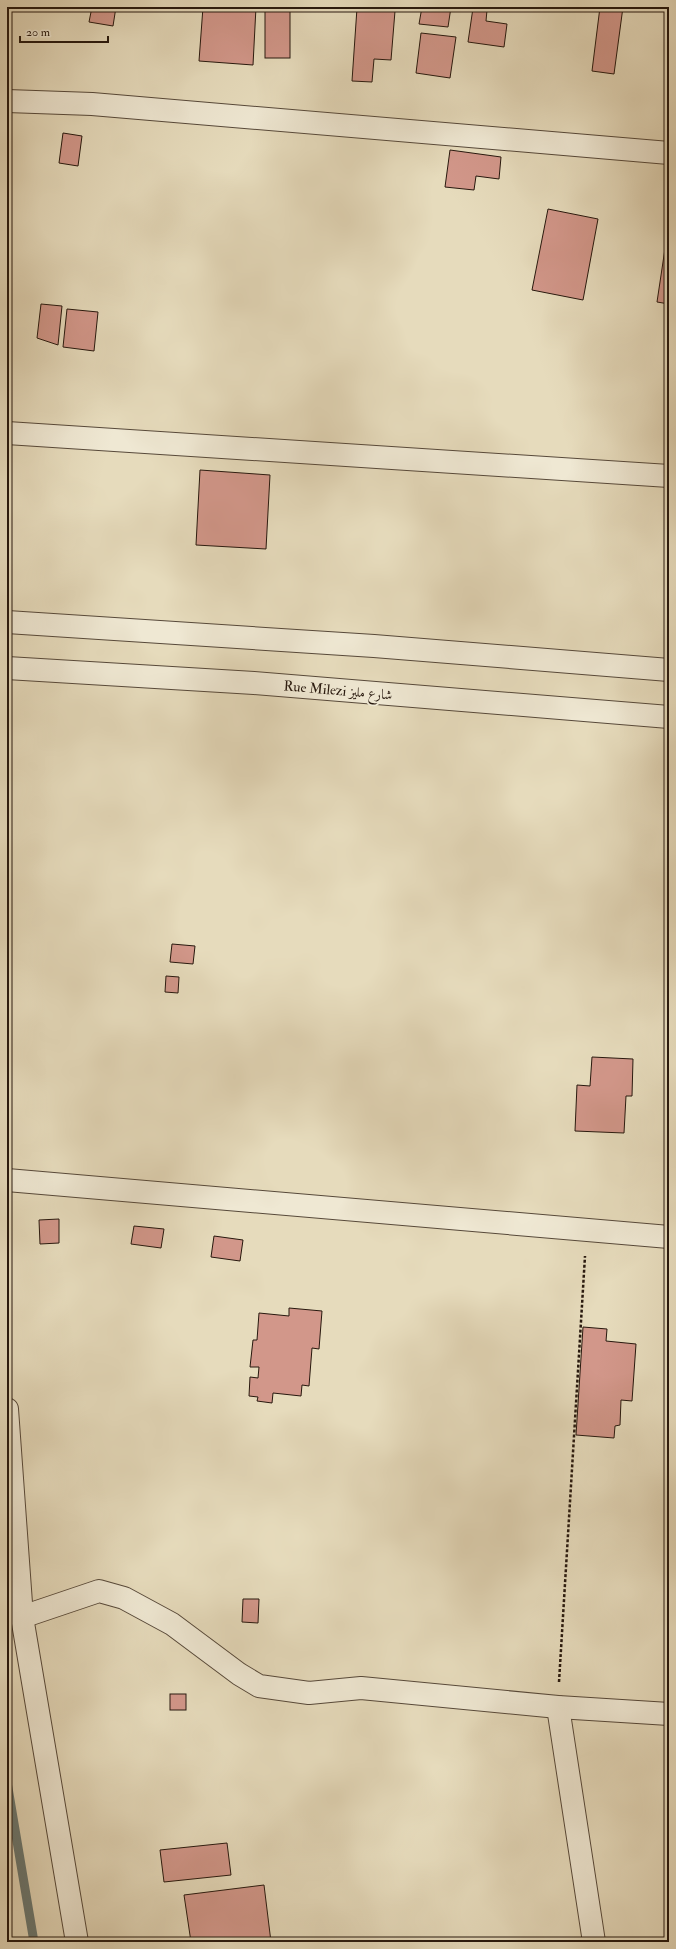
<svg xmlns="http://www.w3.org/2000/svg" width="676" height="1949" font-family="'IM FELL Double Pica',Amiri,serif">
<style>
.lines{fill:none;stroke-linecap:round;stroke-linejoin:round}
.stream{stroke:#6a7973;stroke-width:9}
.building{fill:#d2978a;stroke:#27180e}
.minor-casing{stroke:#57493a;stroke-width:24}
.path{stroke:#27180e;stroke-width:2.5;stroke-dasharray:3 2;stroke-linecap:butt}
.minor{stroke:#efe8d3;stroke-width:22}
.labels{text-anchor:middle;stroke-width:3.5;stroke-linejoin:round;paint-order:stroke}
.street-label{font-size:14px;fill:#27180e;stroke:#efe8d3}
</style>
<rect width="100%" height="100%" fill="#e6dbbc"/>
<filter id="stains"><feTurbulence type="fractalNoise" baseFrequency=".005" numOctaves="4"/><feColorMatrix values="0 0 0 0 .2 0 0 0 0 .09 0 0 0 0 .02 0 0 0 .5 -.17"/></filter>
<radialGradient id="worn" r=".72"><stop offset=".6" stop-color="#630" stop-opacity="0"/><stop offset="1" stop-color="#630" stop-opacity=".3"/></radialGradient>
<g class="lines">
<!-- stream -->
<path class="stream" d="M7,1782L34,1942"/>
</g>
<!-- building -->
<g class="building">
<path d="M92,7H116L113,26L89,22Z"/>
<path d="M203,7H256L253,65L199,61Z"/>
<rect x="265" y="7" width="25" height="51"/>
<path d="M422,7H451L448,27L419,24Z"/>
<path d="M600,7H623L614,74L592,71Z"/>
<path d="M357,8L395,11L391,60L374,59L372,82L352,81Z"/>
<path d="M473,8L487,10L486,21L507,24L504,47L468,42Z"/>
<path d="M421,33L456,37L450,78L416,73Z"/>
<path d="M63,133L82,136L78,166L59,163Z"/>
<path d="M450,150L501,157L499,179L476,176L474,190L445,187Z"/>
<path d="M548,209L598,219L583,300L532,290Z"/>
<path d="M669,222V304L657,302Z"/>
<path d="M41,304L62,306L58,345L37,338Z"/>
<path d="M67,309L98,312L94,351L63,347Z"/>
<path d="M200,470L270,475L266,549L196,545Z"/>
<path d="M172,944L195,946L193,964L170,962Z"/>
<path d="M166,976L179,977L178,993L165,992Z"/>
<path d="M592,1057L633,1059L632,1096H626L624,1133L575,1131L577,1085L590,1086Z"/>
<path d="M59,1219V1243L40,1244L39,1220Z"/>
<path d="M134,1226L164,1229L161,1248L131,1244Z"/>
<path d="M214,1236L243,1240L240,1261L211,1257Z"/>
<path d="M289,1308L322,1311L319,1349L312,1348L309,1386L302,1385L301,1396L273,1393L272,1403L257,1401L258,1397L249,1396L250,1377L258,1378L259,1367H250L253,1340H257L259,1313L289,1316Z"/>
<path d="M583,1327L607,1329L606,1341L636,1344L632,1401L621,1400L620,1425L615,1426L614,1438L576,1435Z"/>
<path d="M243,1599H259L258,1623L242,1622Z"/>
<rect x="170" y="1694" width="16" height="16"/>
<path d="M227,1843L231,1875L164,1882L160,1850Z"/>
<path d="M264,1885L271,1942H191L184,1895Z"/>
</g>
<g class="lines">
<defs>
<g id="minor">
<path d="M7,101L92,104L669,153"/>
<path d="M7,433L669,476"/>
<path d="M7,622L374,646L669,670"/>
<path d="M7,668L254,683L669,717"/>
<path d="M7,1180L669,1237"/>
<path d="M7,1409L22,1617L77,1942"/>
<path d="M22,1617L99,1591L124,1598L172,1624L239,1674L259,1686L309,1693L361,1688L558,1707L669,1714"/>
<path d="M558,1707L594,1942"/>
</g>
</defs>
<!-- minor casing -->
<use href="#minor" class="minor-casing"/>
<!-- path -->
<path class="path" d="M559,1682L585,1256"/>
<!-- minor -->
<use href="#minor" class="minor"/>
</g>
<g class="labels">
<!-- street labels -->
<g class="street-label">
<text transform="translate(338 690) rotate(5)" y="5">Rue Milezi شارع مليز</text>
</g>
</g>
<!-- margin -->
<rect width="676" height="1949" fill="none" stroke="#e6dbbc" stroke-width="24"/>
<rect x="8" y="8" width="660" height="1933" fill="none" stroke="#27180e" stroke-width="2"/>
<rect x="12" y="12" width="652" height="1925" fill="none" stroke="#27180e"/>
<!-- scale -->
<path d="M20 36v6h88v-6" fill="none" stroke="#27180e" stroke-width="2"/>
<text x="26" y="36" font-size="12" fill="#27180e" stroke="#efe8d3" stroke-width="3" paint-order="stroke">20 m</text>
<rect width="100%" height="100%" filter="url(#stains)"/>
<rect width="100%" height="100%" fill="url(#worn)"/>
</svg>
